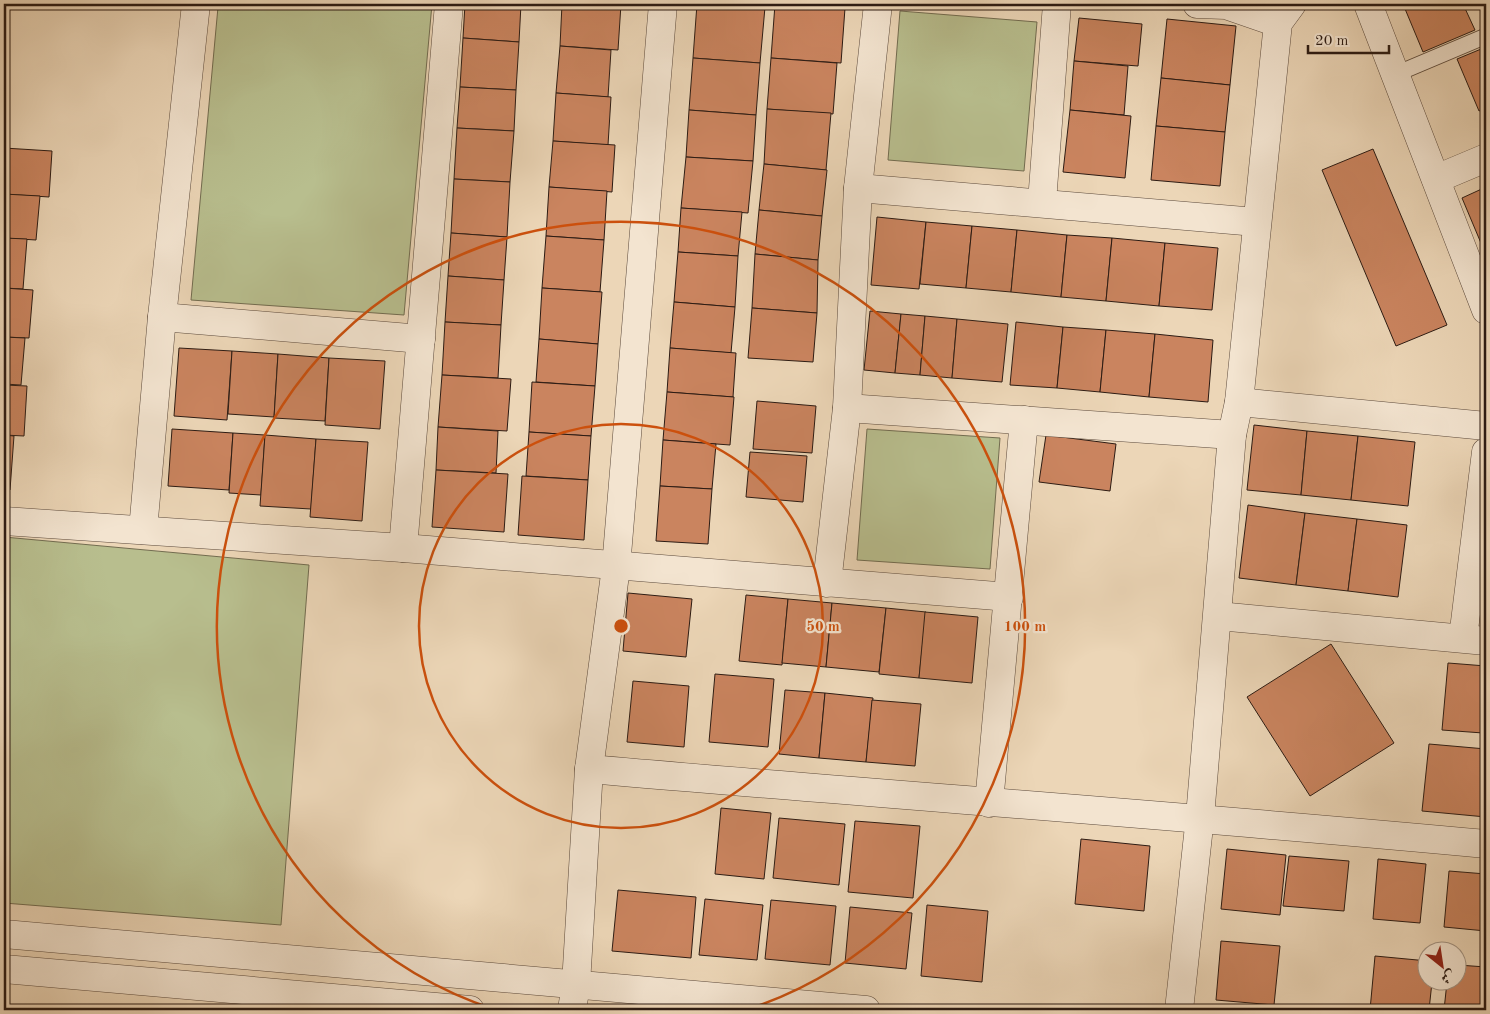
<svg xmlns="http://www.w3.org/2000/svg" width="1490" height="1014" font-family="'Old Standard TT',Amiri,serif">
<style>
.green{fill:#b8be8e;stroke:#726c50}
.building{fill:#ca845f;stroke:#2c1b13}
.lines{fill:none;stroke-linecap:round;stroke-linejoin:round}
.service-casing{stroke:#5c4a3c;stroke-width:17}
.minor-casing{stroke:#5c4a3c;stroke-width:29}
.tertiary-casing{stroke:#5c4a3c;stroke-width:29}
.service{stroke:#f3e4d0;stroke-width:15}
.minor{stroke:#f3e4d0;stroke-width:28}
.tertiary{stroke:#f3e4d0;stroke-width:28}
.ring{fill:none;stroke:#cc500d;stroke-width:2.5}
.centre{fill:#cc500d;stroke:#f3e4d0;stroke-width:2.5}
.ring-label{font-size:15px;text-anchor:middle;font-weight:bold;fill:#cc500d;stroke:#f3e4d0;stroke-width:4.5;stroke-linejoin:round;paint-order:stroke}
</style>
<rect width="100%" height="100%" fill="#ecd6b7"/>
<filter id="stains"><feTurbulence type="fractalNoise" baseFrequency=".004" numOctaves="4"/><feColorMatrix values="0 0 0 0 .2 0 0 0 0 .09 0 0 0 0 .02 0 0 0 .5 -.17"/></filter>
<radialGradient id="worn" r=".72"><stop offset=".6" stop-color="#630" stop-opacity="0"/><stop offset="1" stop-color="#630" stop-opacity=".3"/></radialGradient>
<!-- green -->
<g class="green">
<path d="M292,4H432L404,315L191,300L218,7Z"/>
<path d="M900,11L1037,22L1024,171L888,160Z"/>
<path d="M867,429L1000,438L990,569L857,560Z"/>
<path d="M4,537L309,565L281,925L4,903Z"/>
</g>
<!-- building -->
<g class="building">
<path d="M465,4H521L519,42L463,38Z"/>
<path d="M562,4H621L618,50L560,46Z"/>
<path d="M697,4L765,7L760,63L693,58Z"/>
<path d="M775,4L845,8L841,63L771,58Z"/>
<path d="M1403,4H1463L1475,30L1423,52Z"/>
<path d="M1079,18L1142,24L1138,66L1074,61Z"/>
<path d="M1167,19L1236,26L1230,85L1161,78Z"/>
<path d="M463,38L519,42L516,90L460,87Z"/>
<path d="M560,46L611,50L608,97L556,93Z"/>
<path d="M1486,47V108L1479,111L1457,59Z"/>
<path d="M693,58L760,63L756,115L689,110Z"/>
<path d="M771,58L837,63L833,114L767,109Z"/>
<path d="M1074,61L1128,66L1124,115L1070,110Z"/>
<path d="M1161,78L1230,85L1225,132L1156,126Z"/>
<path d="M460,87L516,90L514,131L457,128Z"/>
<path d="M556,93L611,97L608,145L553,141Z"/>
<path d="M767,109L831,113L826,170L764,164Z"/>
<path d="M689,110L756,115L753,161L686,157Z"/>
<path d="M1070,110L1131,116L1125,178L1063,172Z"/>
<path d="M1156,126L1225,132L1220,186L1151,180Z"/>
<path d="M457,128L514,131L510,182L454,179Z"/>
<path d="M553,141L615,145L612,192L549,187Z"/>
<path d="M4,148L52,151L49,197L4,194Z"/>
<path d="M1373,149L1447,325L1396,346L1322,170Z"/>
<path d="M686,157L753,161L748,213L681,208Z"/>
<path d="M764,164L827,170L822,216L759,210Z"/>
<path d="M454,179L510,182L507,237L451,233Z"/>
<path d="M549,187L607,191L604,240L546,236Z"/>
<path d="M1486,187V255L1462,198Z"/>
<path d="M4,194L40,196L36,240L4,238Z"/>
<path d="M681,208L742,212L738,256L678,252Z"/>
<path d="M759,210L822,216L818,260L755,254Z"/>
<path d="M877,217L926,222L919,289L871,285Z"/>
<path d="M926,222L972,226L966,288L920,284Z"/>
<path d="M972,226L1017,230L1011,292L966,288Z"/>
<path d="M1017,230L1067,235L1061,297L1011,292Z"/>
<path d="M451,233L507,237L504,280L448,276Z"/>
<path d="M1067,235L1112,238L1106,301L1061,297Z"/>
<path d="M546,236L604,240L600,292L542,288Z"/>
<path d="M4,238L27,239L23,289L4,288Z"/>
<path d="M1112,238L1165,243L1159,306L1106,301Z"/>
<path d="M1165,243L1218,248L1212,310L1159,306Z"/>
<path d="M678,252L738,256L735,307L674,302Z"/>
<path d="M755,254L818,260L817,313L752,308Z"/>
<path d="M448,276L504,280L501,325L445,322Z"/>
<path d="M4,288L33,290L29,338L4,337Z"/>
<path d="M542,288L602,292L598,344L539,339Z"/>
<path d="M674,302L735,307L731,353L670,348Z"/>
<path d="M752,308L817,313L813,362L748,358Z"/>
<path d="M870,311L901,314L895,373L864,370Z"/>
<path d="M901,314L925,316L920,375L895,373Z"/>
<path d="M925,316L957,319L952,378L920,375Z"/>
<path d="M957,319L1008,324L1002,382L952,378Z"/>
<path d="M445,322L501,325L498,378L442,375Z"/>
<path d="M1016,322L1063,327L1057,388L1010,385Z"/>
<path d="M1063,327L1106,330L1100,392L1057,388Z"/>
<path d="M1106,330L1155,334L1149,397L1100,392Z"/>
<path d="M1155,334L1213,340L1208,402L1149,397Z"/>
<path d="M4,337L25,338L21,385L4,384Z"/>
<path d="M539,339L598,344L595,386L536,382Z"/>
<path d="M179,348L232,351L227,420L174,416Z"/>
<path d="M670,348L736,353L733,397L667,392Z"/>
<path d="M232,351L278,354L274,417L228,414Z"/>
<path d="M278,354L329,358L325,421L274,418Z"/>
<path d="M329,358L385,361L380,429L325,425Z"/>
<path d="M442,375L511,379L507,431L438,427Z"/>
<path d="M532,382L595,386L591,436L529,432Z"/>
<path d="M4,385L27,386L24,436L4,435Z"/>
<path d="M667,392L734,397L730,445L663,440Z"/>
<path d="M757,401L816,406L812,453L753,449Z"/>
<path d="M1254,425L1307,431L1301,495L1247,490Z"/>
<path d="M438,427L498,431L496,473L436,470Z"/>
<path d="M172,429L233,433L229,490L168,486Z"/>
<path d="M1307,431L1358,436L1351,500L1301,495Z"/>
<path d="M529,432L591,436L588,480L526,476Z"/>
<path d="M233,433L265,435L261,495L229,493Z"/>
<path d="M4,435L14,436L10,490L4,489Z"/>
<path d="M265,435L316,439L311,509L260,506Z"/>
<path d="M1046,435L1116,444L1110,491L1039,482Z"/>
<path d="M1358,436L1415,442L1408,506L1351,500Z"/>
<path d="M316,439L368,442L362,521L310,517Z"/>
<path d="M663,440L716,444L712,489L660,486Z"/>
<path d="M750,452L807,456L803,502L746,497Z"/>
<path d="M436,470L508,474L504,532L432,527Z"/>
<path d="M522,476L588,480L584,540L518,535Z"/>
<path d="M660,486L712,489L708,544L656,541Z"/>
<path d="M1248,505L1305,513L1296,585L1239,578Z"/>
<path d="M1305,513L1357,519L1348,591L1296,585Z"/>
<path d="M1357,519L1407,525L1398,597L1348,591Z"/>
<path d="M628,593L692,599L686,657L623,651Z"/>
<path d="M746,595L788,599L782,665L739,661Z"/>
<path d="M788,599L832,603L826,667L782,663Z"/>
<path d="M832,603L886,608L879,672L826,667Z"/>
<path d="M886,608L926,612L919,678L879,674Z"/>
<path d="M925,612L978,617L972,683L919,678Z"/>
<path d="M1331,644L1394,743L1310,796L1247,697Z"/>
<path d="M1448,663L1486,666V702L1483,733L1442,730Z"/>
<path d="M715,674L774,679L768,747L709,742Z"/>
<path d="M633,681L689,686L684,747L627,742Z"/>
<path d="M785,690L825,693L819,758L779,754Z"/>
<path d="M825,693L873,698L866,762L819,758Z"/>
<path d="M872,700L921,704L915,766L866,762Z"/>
<path d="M1486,702V731H1483Z"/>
<path d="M1429,744L1486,749V817L1422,811Z"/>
<path d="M721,808L771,813L764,879L715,874Z"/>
<path d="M779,818L845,824L839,885L773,878Z"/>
<path d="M855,821L920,826L913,898L848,892Z"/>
<path d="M1081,839L1150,846L1144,911L1075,904Z"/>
<path d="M1227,849L1286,855L1280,915L1221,909Z"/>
<path d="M1289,856L1349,861L1344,911L1283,906Z"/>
<path d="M1378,859L1426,864L1420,923L1373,919Z"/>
<path d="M1449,871L1486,874V931L1444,927Z"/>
<path d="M618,890L696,897L691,958L612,951Z"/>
<path d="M705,899L763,905L757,960L699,955Z"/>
<path d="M771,900L836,906L830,965L765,959Z"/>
<path d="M927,905L988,911L982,982L921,976Z"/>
<path d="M850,907L912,913L906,969L845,963Z"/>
<path d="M1221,941L1280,946L1274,1005L1216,1000Z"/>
<path d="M1375,956L1428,961V982H1432L1429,1010H1370Z"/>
<path d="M1458,965L1486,967V1010H1444L1447,982H1458Z"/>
</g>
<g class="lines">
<defs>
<path id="service" d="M1396,74L1486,36"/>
<g id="minor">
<path d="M1197,4L1226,5L1278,23"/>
<path d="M1368,4L1486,310"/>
<path d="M1436,179L1486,158"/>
<path d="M858,188L1256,222"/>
<path d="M1042,202L1057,4"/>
<path d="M162,317L421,339"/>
<path d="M1239,402L1486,426"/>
<path d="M847,408L1232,435"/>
<path d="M4,521L403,548L1009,597"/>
<path d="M143,530L162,317L196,4"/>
<path d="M403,548L449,4"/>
<path d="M827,583L847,408L858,188L878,4"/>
<path d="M1218,616L1486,641"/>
<path d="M1463,638L1486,452"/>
<path d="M589,769C888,795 1187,816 1486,844"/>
<path d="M989,803L1024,420"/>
<path d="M572,1010L576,984L589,769L616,567L663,4"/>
<path d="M1179,1010L1200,817L1232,435L1239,402L1278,23L1292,4"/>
</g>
<g id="tertiary">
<path d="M4,934L866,1010"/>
<path d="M4,969L470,1010"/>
</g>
</defs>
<!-- service casing -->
<use href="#service" class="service-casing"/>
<!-- minor casing -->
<use href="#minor" class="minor-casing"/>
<!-- tertiary casing -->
<use href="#tertiary" class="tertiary-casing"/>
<!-- service -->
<use href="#service" class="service"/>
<!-- minor -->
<use href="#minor" class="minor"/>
<!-- tertiary -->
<use href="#tertiary" class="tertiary"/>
</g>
<!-- distance rings -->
<g class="ring">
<circle cx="621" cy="626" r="202"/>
<path d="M496 1010A404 404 0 1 1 746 1010"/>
</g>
<circle cx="621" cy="626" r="8" class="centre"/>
<g class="ring-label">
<text x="823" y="631">50 m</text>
<text x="1025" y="631">100 m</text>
</g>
<!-- margin -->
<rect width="1490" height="1014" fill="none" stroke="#ecd6b7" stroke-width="20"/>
<rect x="5" y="5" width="1480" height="1004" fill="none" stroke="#2c1b13" stroke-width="2.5"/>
<rect x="10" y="10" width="1470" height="994" fill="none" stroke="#2c1b13"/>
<!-- north arrow -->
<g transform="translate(1442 966) rotate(150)"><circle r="24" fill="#f3e4d0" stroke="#a39484"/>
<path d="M0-4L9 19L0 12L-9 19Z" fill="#8f2418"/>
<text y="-8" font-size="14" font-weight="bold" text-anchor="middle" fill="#2c1b13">ش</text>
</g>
<!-- scale -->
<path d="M1308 45v8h81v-8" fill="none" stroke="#2c1b13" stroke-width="2.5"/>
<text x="1315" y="45" font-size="15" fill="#2c1b13" stroke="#f3e4d0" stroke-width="4" paint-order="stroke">20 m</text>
<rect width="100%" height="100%" filter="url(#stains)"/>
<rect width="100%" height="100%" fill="url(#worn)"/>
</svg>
